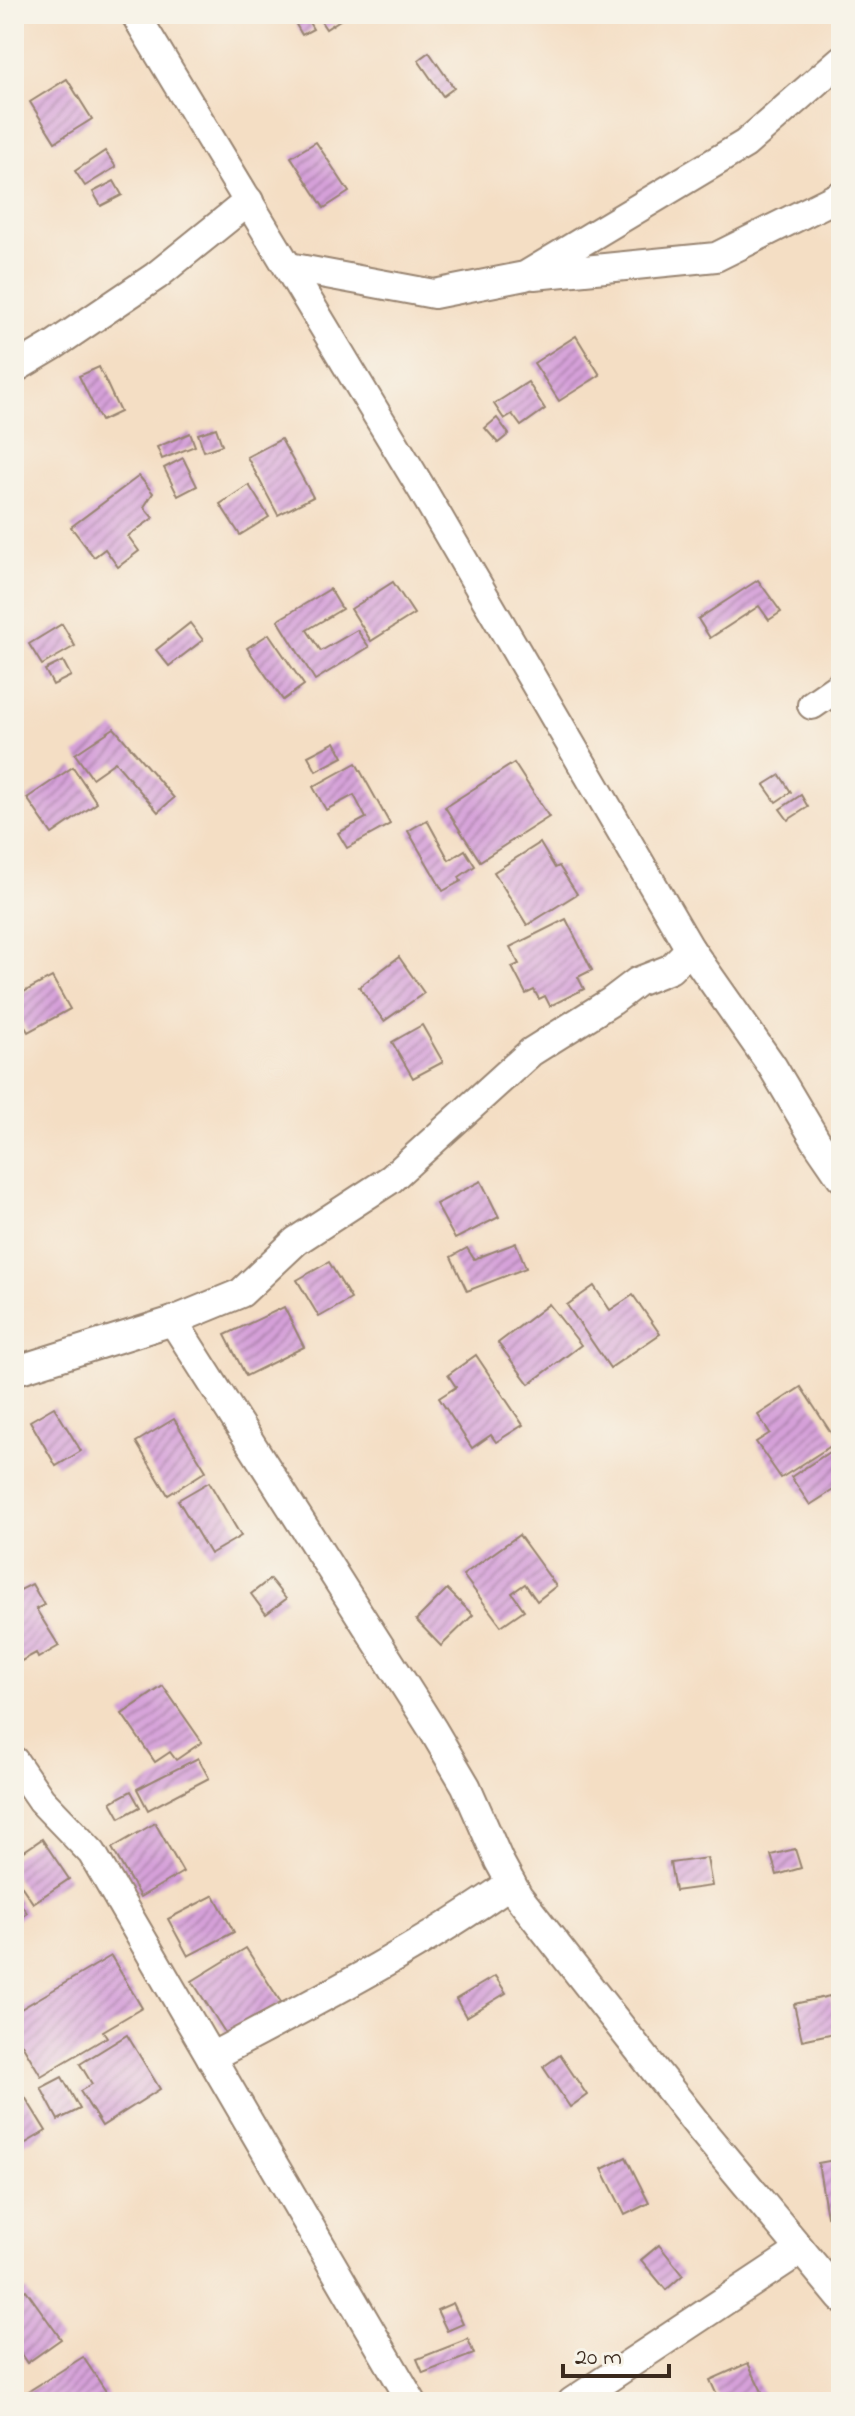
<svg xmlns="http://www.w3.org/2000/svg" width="855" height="2416" font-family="'Indie Flower',sans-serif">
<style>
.building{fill:url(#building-hatch)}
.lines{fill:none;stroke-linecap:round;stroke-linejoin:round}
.minor-casing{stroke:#988471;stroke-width:32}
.minor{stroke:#fff;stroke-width:28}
</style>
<defs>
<pattern id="building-hatch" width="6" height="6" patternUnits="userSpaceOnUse" patternTransform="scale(2)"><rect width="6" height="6" fill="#d5a0d9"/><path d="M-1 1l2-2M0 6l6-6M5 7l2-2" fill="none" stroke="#ae83af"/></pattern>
</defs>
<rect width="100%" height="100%" fill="#f7f3e8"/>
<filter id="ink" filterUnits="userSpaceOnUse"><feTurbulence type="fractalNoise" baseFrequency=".0125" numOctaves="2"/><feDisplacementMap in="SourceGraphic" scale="16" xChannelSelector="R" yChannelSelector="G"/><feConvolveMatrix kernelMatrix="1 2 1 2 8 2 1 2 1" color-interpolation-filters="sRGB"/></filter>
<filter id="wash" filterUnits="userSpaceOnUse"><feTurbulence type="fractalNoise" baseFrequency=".006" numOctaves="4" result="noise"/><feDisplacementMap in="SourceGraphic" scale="32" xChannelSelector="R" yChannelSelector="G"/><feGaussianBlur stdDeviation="1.8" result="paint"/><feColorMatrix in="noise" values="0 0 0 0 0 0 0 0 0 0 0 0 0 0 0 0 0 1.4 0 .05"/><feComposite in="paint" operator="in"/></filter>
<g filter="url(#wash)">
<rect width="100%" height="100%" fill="#f4dec4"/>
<g id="blocks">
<!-- building -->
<g class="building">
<path d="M290,14H304L313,29L302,35Z"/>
<path d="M316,14H349L326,29Z"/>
<path d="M429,52L454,88L443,96L418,60Z"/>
<path d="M67,79L92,119L55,142L30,102Z"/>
<path d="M316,142L349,192L324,208L291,157Z"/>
<path d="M105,151L116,167L85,186L75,171Z"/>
<path d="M114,181L122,195L101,206L93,192Z"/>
<path d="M576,336L600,375L559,401L534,363Z"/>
<path d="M99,367L120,412L101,421L79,376Z"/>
<path d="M528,382L545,409L521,426L512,414L504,419L494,404Z"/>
<path d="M497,418L509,434L498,443L485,428Z"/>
<path d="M216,428L222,445L204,451L198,434Z"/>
<path d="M190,433L195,446L162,459L157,447Z"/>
<path d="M281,439L313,497L278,515L247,457Z"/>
<path d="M183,458L197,486L178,496L164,468Z"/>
<path d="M139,476L153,493L144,507L153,518L128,536L139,551L118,567L105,549L94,557L71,527Z"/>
<path d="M249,485L269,517L240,535L220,504Z"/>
<path d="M758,580L781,612L769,620L759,606L710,638L698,619Z"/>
<path d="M393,582L414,614L371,641L351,609Z"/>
<path d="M330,589L342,609L307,630L321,651L357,630L369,647L315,680L278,620Z"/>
<path d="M190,623L203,640L169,666L156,650Z"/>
<path d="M62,624L75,646L42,665L29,644Z"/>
<path d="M269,634L304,685L283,700L247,648Z"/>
<path d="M63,661L71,676L53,685L45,670Z"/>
<path d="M114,728L174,798L158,812L115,762L92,778L75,754Z"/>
<path d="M335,742L343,757L316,771L308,756Z"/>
<path d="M356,763L390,824L347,848L338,833L366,818L354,795L326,810L313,787Z"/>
<path d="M514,763L549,817L480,861L445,807Z"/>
<path d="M73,767L97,803L52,834L27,798Z"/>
<path d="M780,775L791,792L776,802L764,785Z"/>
<path d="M801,795L808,807L788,820L780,809Z"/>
<path d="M427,820L449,860L465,850L475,866L459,877L461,881L443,891L408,831Z"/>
<path d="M540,843L555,868L559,866L577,894L527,925L494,872Z"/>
<path d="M566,919L592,970L578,977L584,989L550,1006L545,996L539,999L534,990L526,994L512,967L519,964L510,947Z"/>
<path d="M399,957L424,993L384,1021L359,987Z"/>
<path d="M52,977L70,1009L28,1032L14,1008V997Z"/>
<path d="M422,1025L443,1062L413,1078L392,1042Z"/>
<path d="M481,1181L499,1217L455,1239L436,1204Z"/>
<path d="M516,1243L526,1268L467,1291L451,1257L467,1248L474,1259Z"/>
<path d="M329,1262L351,1299L319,1317L297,1280Z"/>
<path d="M594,1286L610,1310L633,1295L660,1334L610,1368L567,1305Z"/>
<path d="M549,1304L581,1345L529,1384L498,1343Z"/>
<path d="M284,1307L304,1347L246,1376L225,1335Z"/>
<path d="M476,1355L523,1425L496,1442L491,1435L472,1448L439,1398L456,1387L448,1375Z"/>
<path d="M801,1387L837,1442L781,1478L756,1442L770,1433L758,1415Z"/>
<path d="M54,1407L81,1451L56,1466L30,1421Z"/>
<path d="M174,1419L206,1471L168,1495L136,1442Z"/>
<path d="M837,1447L841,1453V1485L810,1505L791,1477Z"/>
<path d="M209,1482L241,1536L210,1554L178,1500Z"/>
<path d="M519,1535L556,1586L537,1601L525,1584L512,1593L524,1610L501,1626L463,1575Z"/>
<path d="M270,1579L286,1599L266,1614L251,1594Z"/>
<path d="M32,1584L44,1605L36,1609L59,1646L38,1658L36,1653L14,1665V1593Z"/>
<path d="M447,1589L473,1615L441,1646L416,1620Z"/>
<path d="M163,1686L202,1742L176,1760L170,1752L155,1762L122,1714Z"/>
<path d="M198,1758L209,1778L148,1810L137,1789Z"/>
<path d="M131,1791L140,1807L120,1818L111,1802Z"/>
<path d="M155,1823L183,1872L140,1897L112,1848Z"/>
<path d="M42,1839L69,1879L33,1903L14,1875V1858Z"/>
<path d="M795,1849L801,1868L777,1875L771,1855Z"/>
<path d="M707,1858L712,1886L675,1891L670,1863Z"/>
<path d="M14,1894L27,1913L14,1922Z"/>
<path d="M214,1895L234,1932L188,1956L168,1919Z"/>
<path d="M246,1948L282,2004L228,2037L192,1981Z"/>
<path d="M111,1956L142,2008L103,2031L107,2037L41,2076L14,2031V2013Z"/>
<path d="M495,1976L506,1993L466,2017L456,1999Z"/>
<path d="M830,1996L839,2032L802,2040L794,2004Z"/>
<path d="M127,2035L160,2089L102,2126L80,2091L92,2084L80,2064Z"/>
<path d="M560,2055L587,2095L570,2107L543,2067Z"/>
<path d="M62,2077L80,2109L58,2120L41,2088Z"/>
<path d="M25,2097L46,2131L14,2150V2104Z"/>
<path d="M626,2157L649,2203L625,2215L602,2169Z"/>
<path d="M840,2159L841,2214L827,2216L818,2163Z"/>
<path d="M659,2245L683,2275L666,2290L641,2260Z"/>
<path d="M26,2290L61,2339L27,2363L18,2350L14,2353V2299Z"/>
<path d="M453,2303L463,2324L447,2331L437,2310Z"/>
<path d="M468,2339L474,2354L423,2373L417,2359Z"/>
<path d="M83,2357L109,2396L100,2402H25L21,2396Z"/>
<path d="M748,2363L767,2402H720L710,2380Z"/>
</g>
</g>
</g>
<g filter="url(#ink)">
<use href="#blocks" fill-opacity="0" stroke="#988471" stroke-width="2"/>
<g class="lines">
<defs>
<g id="minor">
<path d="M135,14L423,491L690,949L772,1066L817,1142L841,1177"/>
<path d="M289,267L434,294L525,276L745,144L841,60"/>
<path d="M534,275L716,257L841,195"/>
<path d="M14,369L54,345L156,276L249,201"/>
<path d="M812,705L841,685"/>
<path d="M173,1321L433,1730L466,1786L499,1861L518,1896L704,2133L841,2298"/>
<path d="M14,1371L173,1321L241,1293L296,1241L391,1179L531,1052L612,1001L637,982L670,969L690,949"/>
<path d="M14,1761L41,1800L92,1853L412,2402"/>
<path d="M211,2057C313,2003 417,1950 511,1883"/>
<path d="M572,2402L801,2250"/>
</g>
</defs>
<!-- minor casing -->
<use href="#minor" class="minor-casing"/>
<!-- minor -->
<use href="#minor" class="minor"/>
</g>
</g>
<!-- margin -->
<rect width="855" height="2416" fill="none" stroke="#f7f3e8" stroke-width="48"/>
<!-- scale -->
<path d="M563 2364v12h106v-12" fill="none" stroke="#3b2a1e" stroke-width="4"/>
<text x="575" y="2364" font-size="24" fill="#3b2a1e" stroke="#f7f3e8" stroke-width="6" paint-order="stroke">20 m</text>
</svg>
